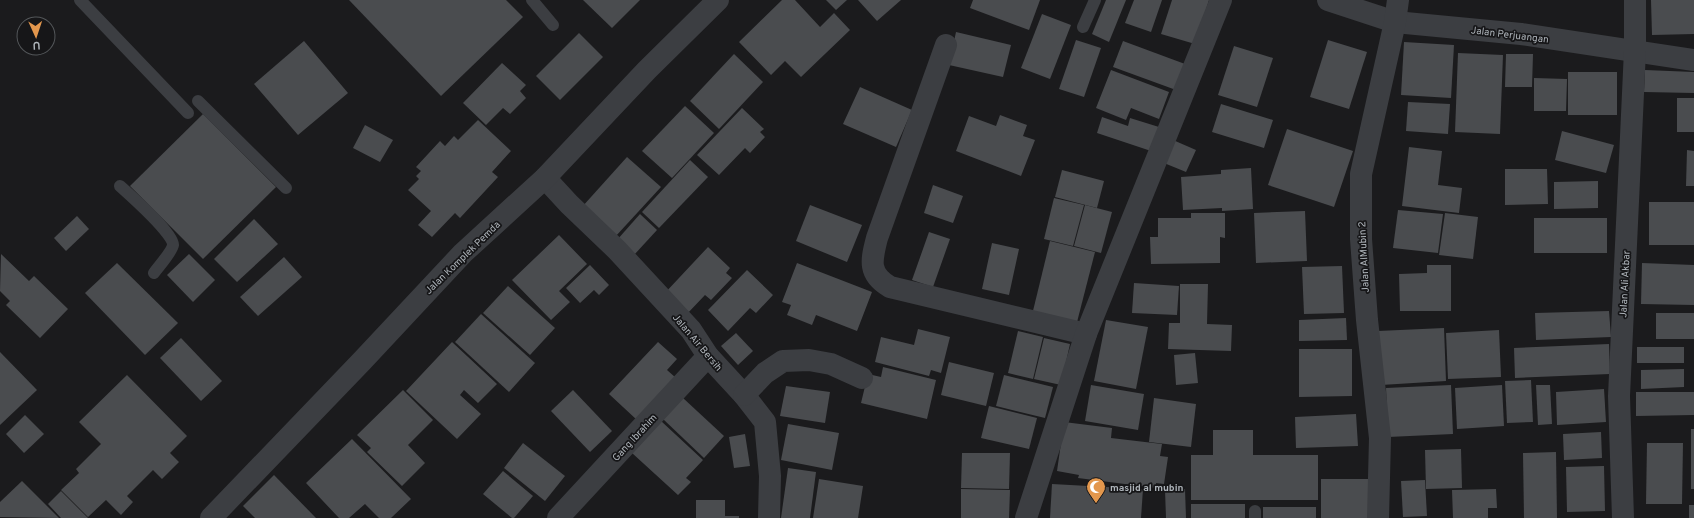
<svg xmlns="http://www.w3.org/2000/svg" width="1694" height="518" font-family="Overpass,sans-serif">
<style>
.building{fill:#4a4c4f}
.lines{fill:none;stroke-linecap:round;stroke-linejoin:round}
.service{stroke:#3c3e42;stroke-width:12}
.minor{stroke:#3c3e42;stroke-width:22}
.labels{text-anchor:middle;stroke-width:3.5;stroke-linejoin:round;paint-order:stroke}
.street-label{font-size:10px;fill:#afb5bb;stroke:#161618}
.poi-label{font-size:10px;font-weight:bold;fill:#afb5bb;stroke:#161618;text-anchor:start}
</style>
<rect width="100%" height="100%" fill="#1b1b1d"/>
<!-- building -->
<g class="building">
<path d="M349,0H506L523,17L441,96Z"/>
<path d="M583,0H640L612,28Z"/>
<path d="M782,0H795L820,27L834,13L850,30L801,77L785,61L771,75L739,42Z"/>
<path d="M826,0H847L836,10Z"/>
<path d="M858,0H901L877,21Z"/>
<path d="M973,0H1040L1029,30L970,8Z"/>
<path d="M1106,0H1126L1109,42L1092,34Z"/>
<path d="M1134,0H1162L1151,32L1125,23Z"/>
<path d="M1172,0H1209L1195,44L1161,34Z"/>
<path d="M1651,0H1694V34L1652,35Z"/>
<path d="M1042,14L1071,25L1050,79L1021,68Z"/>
<path d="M956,32L1011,45L1003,77L949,65Z"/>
<path d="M579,33L603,57L560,100L536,76Z"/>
<path d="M1076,40L1101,48L1084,97L1059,89Z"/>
<path d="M1328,40L1367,52L1349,109L1310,97Z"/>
<path d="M304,41L348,93L298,135L254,84Z"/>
<path d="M1123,41L1185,64L1176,90L1113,67Z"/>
<path d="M1404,42L1454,45L1451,98L1401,95Z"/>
<path d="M1234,46L1273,58L1257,107L1218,95Z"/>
<path d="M1458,53L1503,55L1500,134L1455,132Z"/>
<path d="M734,54L763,82L719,129L690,101Z"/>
<path d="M1506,54H1533L1532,87H1505Z"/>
<path d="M502,63L526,85L520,91L526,98L510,114L503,108L486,125L463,103Z"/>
<path d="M1111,70L1169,92L1159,119L1131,108L1126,120L1096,108Z"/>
<path d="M1645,70L1694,72V93L1644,92Z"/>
<rect x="1568" y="72" width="49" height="43"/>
<path d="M1534,78L1567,79L1566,111H1534Z"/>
<path d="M860,87L912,110L896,147L843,124Z"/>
<rect x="1677" y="98" width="17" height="34"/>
<path d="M1408,102L1450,104L1448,134L1406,131Z"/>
<path d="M1221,104L1273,120L1264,148L1212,132Z"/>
<path d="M685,106L714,133L672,178L642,151Z"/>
<path d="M742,108L764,129L760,132L765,137L750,153L745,148L719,175L697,155Z"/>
<path d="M203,114L276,187L203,259L130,186Z"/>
<path d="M1000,115L1027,125L1023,136L1035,140L1021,176L956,151L969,116L996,126Z"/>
<path d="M1102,117L1128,126L1130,118L1159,127L1151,151L1097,133Z"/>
<path d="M478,120L511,151L492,172L498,177L460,218L455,213L432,237L418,225L431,211L408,190L419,179L416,176L421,171L416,167L440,141L445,146L454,136L458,140Z"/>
<path d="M365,125L393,140L380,162L353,148Z"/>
<path d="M1287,129L1353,151L1334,207L1268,185Z"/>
<path d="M1562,131L1614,145L1606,173L1555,160Z"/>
<path d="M1173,140L1196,150L1186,172L1164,163Z"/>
<path d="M1409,147L1442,151L1438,185L1462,188L1459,213L1402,206Z"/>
<path d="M1687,150L1694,151V186H1686Z"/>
<path d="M627,157L661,187L615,237L582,207Z"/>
<path d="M690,160L708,177L659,228L642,212Z"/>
<path d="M1251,168L1253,209L1222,211V208L1183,210L1181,177L1221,174V170Z"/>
<path d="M1505,169H1547L1548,204L1505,205Z"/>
<path d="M1062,170L1104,181L1097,208L1055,197Z"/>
<path d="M1598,181V208L1554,209V182Z"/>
<path d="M933,185L963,196L953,223L924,213Z"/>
<path d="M1054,198L1084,205L1073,246L1044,239Z"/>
<rect x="1649" y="202" width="45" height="43"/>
<path d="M810,205L862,225L847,262L796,241Z"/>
<path d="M1085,205L1112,212L1101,253L1074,246Z"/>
<path d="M1398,210L1443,214L1438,253L1393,248Z"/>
<path d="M1305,211L1307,261L1256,263L1254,213Z"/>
<path d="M1191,213H1225V238L1220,237V263L1151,264L1150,237H1158V218H1191Z"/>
<path d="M1445,213L1478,217L1473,259L1439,255Z"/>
<path d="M640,214L657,230L634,255L617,240Z"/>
<path d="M77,216L89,229L66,251L54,238Z"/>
<rect x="1534" y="218" width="73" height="35"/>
<path d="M254,219L278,244L237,282L214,259Z"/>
<path d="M929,232L950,239L933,287L912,280Z"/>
<path d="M559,235L587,264L559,291L570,302L551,320L512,280Z"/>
<path d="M1050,241L1095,252L1076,326L1032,315Z"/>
<path d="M992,243L1019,249L1009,295L982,289Z"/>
<path d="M708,247L730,268L726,273L732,278L711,300L705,295L686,315L664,294Z"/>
<path d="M1,254L29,281L34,276L68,309L40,338L6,305L10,301L0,291Z"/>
<path d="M189,254L215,280L193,302L167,275Z"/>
<path d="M284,257L302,277L258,316L240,297Z"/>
<path d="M117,263L178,323L145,355L85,293Z"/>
<path d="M797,263L872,292L857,331L816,315L812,325L787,315L791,305L782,302Z"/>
<path d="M1642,263L1694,265V305L1641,304Z"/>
<path d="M590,265L609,285L599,295L594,290L580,303L566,288Z"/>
<path d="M1427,265H1451V311H1400L1399,274L1427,273Z"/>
<path d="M1342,266L1344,313L1304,314L1302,267Z"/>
<path d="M747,270L773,295L756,313L750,308L728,331L708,310Z"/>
<path d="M1134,283L1179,286L1177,315L1132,313Z"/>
<path d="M1180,284H1208L1207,324L1232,325L1231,351L1168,349L1169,323H1180Z"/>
<path d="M508,286L555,328L530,355L483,313Z"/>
<path d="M1609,311L1611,337L1536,340L1535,313Z"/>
<rect x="1656" y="313" width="38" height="26"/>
<path d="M481,314L535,363L509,392L455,342Z"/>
<path d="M1346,318L1347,340L1299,341V320Z"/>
<path d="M1106,320L1148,327L1136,389L1094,381Z"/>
<path d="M1444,328L1446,381L1381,385L1378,331Z"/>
<path d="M918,329L950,337L941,373L931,370L929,376L875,362L881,337L914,345Z"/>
<path d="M1499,330L1501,377L1448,379L1446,333Z"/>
<path d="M1018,331L1043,337L1033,379L1008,373Z"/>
<path d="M736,333L753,351L738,365L721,346Z"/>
<path d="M181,338L222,381L201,401L160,358Z"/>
<path d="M1044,338L1070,344L1061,385L1034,379Z"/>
<path d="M452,342L497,384L478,403L464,390L460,395L481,414L457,439L406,391Z"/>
<path d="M658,342L677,359L667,370L676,378L637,420L609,394Z"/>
<path d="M1609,344L1610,374L1515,378L1514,348Z"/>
<rect x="1637" y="347" width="47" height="16"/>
<path d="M1299,349H1352V396L1299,397Z"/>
<path d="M0,352L37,390L0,425Z"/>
<path d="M1195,353L1198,383L1176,385L1174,355Z"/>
<path d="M949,362L994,373L986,406L941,395Z"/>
<path d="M883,367L936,380L927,419L861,403L868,374L881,377Z"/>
<path d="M1684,369V387L1641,389V370Z"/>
<path d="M127,375L187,436L170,453L179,462L162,479L153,470L127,496L133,502L121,515L106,500L88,517L61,490L79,473L76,469L101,444L79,422Z"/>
<path d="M1004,375L1053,387L1045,418L996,406Z"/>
<path d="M1531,380L1533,422L1507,423L1505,381Z"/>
<path d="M1091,385L1144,394L1138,430L1085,421Z"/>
<path d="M1451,385L1453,434L1388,437L1386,388Z"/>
<path d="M1502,385L1504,426L1457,429L1455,388Z"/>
<path d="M1536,385H1550L1552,424L1538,425Z"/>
<path d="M786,386L830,392L825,423L780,416Z"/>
<path d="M1604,389L1606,422L1557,425L1556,392Z"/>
<path d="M403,390L433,420L408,445L425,463L402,486L367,452L371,448L357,435Z"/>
<path d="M573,390L612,431L590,452L551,411Z"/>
<path d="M1636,392H1694V415L1636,416Z"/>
<path d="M683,398L724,436L704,458L663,419Z"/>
<path d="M1154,398L1196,404L1191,447L1149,442Z"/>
<path d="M989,406L1037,418L1029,449L981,438Z"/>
<path d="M1356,414L1358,446L1296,448L1295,417Z"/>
<path d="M25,415L44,434L24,453L6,434Z"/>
<path d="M661,421L703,460L686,478L691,482L678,495L632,453Z"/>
<path d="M1064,422L1112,428L1111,438L1162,444L1160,456L1168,457L1164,484L1156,483V488L1078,478L1079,475L1057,471Z"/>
<path d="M788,424L839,433L832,470L781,460Z"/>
<rect x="1691" y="429" width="3" height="60"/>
<path d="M1213,430H1253V455H1318V500H1191V455H1213Z"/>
<path d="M1601,432L1602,458L1564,460L1563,434Z"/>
<path d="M745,434L750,466L734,468L729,437Z"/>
<path d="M352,439L411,499L391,518H379L365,504L349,518H339L306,483Z"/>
<path d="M523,443L565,476L545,501L504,468Z"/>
<path d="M1647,443H1683L1682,504H1646Z"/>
<path d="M1461,449L1462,488L1426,489L1425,450Z"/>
<path d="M1556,452L1557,518H1524L1523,453Z"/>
<path d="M962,453H1010L1009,489L961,488Z"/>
<path d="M1604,466L1605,511L1567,512L1566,467Z"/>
<path d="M788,468L816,472L810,518H781Z"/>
<path d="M503,471L533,496L514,518H512L483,494Z"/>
<path d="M274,475L316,518H255L243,506Z"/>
<path d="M819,479L863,486L858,518H813Z"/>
<rect x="1321" y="479" width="53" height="39"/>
<path d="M1425,480L1427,516L1403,517L1401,481Z"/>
<path d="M22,481L59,518L0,517V502Z"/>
<path d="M1052,484L1143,489L1141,518H1050Z"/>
<path d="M961,489L1010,490L1009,518H961Z"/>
<path d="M1185,489L1186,518H1166L1165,490Z"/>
<path d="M1496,489L1497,508H1488V518H1453L1452,490Z"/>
<path d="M61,491L88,518H61L48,504Z"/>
<path d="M696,500H725V516H739V518H696Z"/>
<rect x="1191" y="504" width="54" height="14"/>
<rect x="1689" y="505" width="5" height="13"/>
<rect x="1263" y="507" width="53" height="11"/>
</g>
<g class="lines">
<!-- service -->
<g class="service">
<path d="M80,0L188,113"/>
<path d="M532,0L553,25"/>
<path d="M1083,27L1095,0"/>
<path d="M198,101L286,188"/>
<path d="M120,186C130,195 174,234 173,245C172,252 158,267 154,273"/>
<path d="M1255,511V518"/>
</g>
<!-- minor -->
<g class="minor">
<path d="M1328,0L1395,22L1521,34L1694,60"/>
<path d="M946,45L877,238C871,261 868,274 890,287L1086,334"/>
<path d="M545,178L569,204L617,250L691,330L708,356L744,395L765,422L770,476L769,518"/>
<path d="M744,395L765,373L783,361L809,360L831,364L862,378"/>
<path d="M211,518L362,361L463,253L545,178L647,70L718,0"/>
<path d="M558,518L708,356"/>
<path d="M1026,518L1086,334L1221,0"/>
<path d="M1378,518L1380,438L1367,320L1361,239V174L1395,22L1398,0"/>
<path d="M1623,518L1619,396L1635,50V0"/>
</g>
</g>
<!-- icons -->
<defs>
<symbol id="mosque-pin" viewBox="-11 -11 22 30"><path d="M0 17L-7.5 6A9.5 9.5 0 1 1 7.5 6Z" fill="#e3974d" stroke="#161618"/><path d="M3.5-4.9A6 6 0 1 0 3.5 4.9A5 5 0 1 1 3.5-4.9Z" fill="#fff"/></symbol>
</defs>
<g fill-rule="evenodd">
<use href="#mosque-pin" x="1085" y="476" width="22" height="30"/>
</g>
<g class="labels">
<!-- street labels -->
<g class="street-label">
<text transform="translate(1510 34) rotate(7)" y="4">Jalan Perjuangan</text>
<text transform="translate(462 257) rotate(-44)" y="4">Jalan Komplek Pemda</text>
<text transform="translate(1363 257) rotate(-93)" y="4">Jalan AlMubin 2</text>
<text transform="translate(1624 284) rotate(-87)" y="4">Jalan Ali Akbar</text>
<text transform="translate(698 342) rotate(50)" y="4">Jalan Air Bersih</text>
<text transform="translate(634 437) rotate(-47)" y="4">Gang Ibrahim</text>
</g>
<!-- poi labels -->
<g class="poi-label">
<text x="1110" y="491">masjid al mubin</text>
</g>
</g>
<!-- north arrow -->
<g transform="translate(36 36) rotate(177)"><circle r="19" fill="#161618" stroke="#535659"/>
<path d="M0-3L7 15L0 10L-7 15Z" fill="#e3974d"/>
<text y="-6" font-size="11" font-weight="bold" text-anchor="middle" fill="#afb5bb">U</text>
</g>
</svg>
